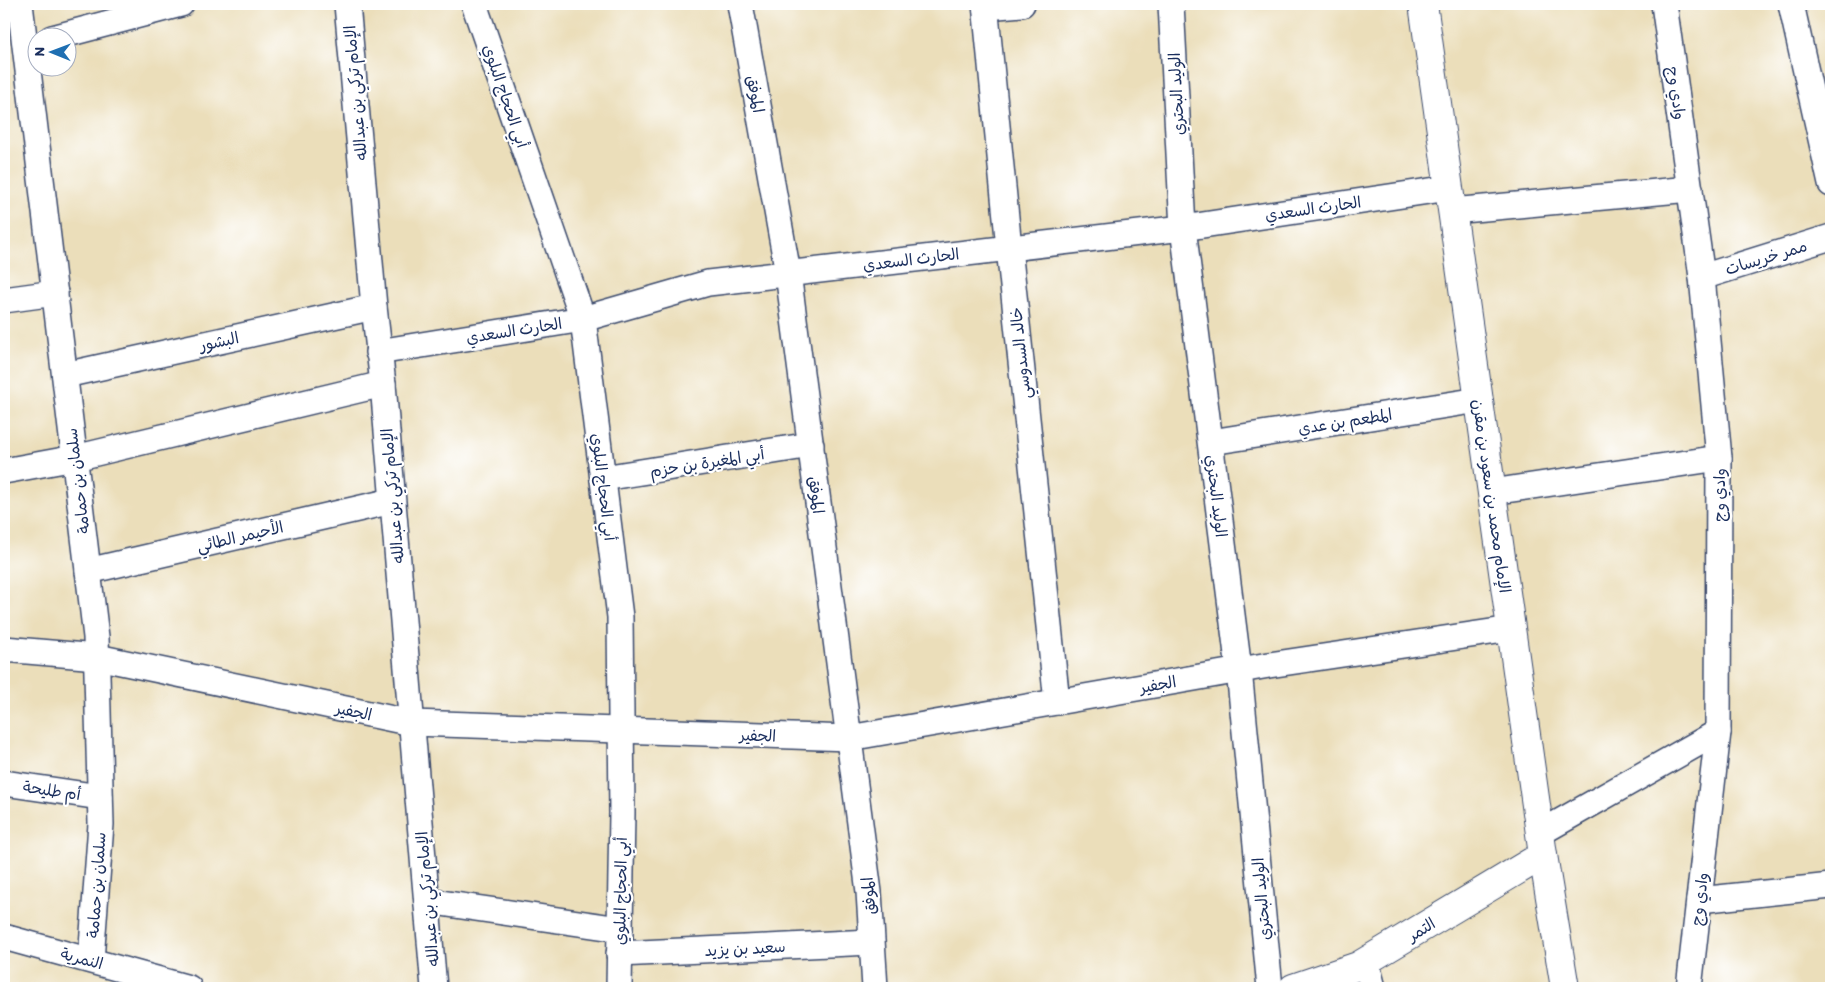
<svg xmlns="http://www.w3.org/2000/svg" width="1835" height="992" font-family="Itim,'Playpen Sans Arabic',sans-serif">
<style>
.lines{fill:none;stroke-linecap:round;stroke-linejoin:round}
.minor-casing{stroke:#3a496c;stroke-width:28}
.tertiary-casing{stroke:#3a496c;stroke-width:30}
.minor{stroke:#fff;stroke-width:25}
.tertiary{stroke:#fff;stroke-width:28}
.labels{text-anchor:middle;stroke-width:4.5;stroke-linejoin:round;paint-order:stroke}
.street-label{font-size:16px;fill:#1b2f5e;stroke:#fff}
</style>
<rect width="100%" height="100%" fill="#fff"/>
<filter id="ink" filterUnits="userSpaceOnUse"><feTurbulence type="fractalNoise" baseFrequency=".02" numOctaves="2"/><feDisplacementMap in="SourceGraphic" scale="10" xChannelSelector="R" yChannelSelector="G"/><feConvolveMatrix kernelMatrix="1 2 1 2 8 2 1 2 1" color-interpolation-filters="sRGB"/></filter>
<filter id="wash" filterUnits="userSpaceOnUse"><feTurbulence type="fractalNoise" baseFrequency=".0096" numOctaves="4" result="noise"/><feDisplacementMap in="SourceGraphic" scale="20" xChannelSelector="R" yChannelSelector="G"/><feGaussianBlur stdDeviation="1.12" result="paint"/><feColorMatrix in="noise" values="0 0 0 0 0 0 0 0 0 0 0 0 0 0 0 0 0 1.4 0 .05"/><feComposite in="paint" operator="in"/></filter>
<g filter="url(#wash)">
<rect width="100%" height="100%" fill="#ebdeba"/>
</g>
<g filter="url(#ink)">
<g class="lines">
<defs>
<g id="minor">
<path d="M20,4L96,637L101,824L91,960"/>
<path d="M347,4L374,307L383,384L434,988"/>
<path d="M474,4L583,319L620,617L622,813L619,988"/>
<path d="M740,4L788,273L869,892L875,988"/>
<path d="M985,4L1009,248L1057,702"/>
<path d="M1171,4L1183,228L1239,670L1270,988"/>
<path d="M1664,4L1702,277L1719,458L1718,732L1689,988"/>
<path d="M1791,4L1831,184"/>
<path d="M986,7L1022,4"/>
<path d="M52,38L181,4"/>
<path d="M1452,211L1690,189"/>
<path d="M1702,277L1831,237"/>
<path d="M4,300L55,293"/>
<path d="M378,352L583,319L708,283L1183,228L1449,188"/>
<path d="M65,375L374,307"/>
<path d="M1211,442L1479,400"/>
<path d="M4,471L75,458L383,384"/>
<path d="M603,478L811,445"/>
<path d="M1492,492L1719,458"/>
<path d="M88,571L392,501"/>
<path d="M4,649L97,657L412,723L849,738L1269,665L1511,629"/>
<path d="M4,783L100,797"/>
<path d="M1540,833L1718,732"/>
<path d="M1699,900L1831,886"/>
<path d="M427,901L620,929"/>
<path d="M4,937L189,988"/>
<path d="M619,954L871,942"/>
<path d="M1366,961L1373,988"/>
</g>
<g id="tertiary">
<path d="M1423,4L1543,855L1565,988"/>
<path d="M1293,988L1358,966L1543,855"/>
</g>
</defs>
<!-- minor casing -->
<use href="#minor" class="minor-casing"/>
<!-- tertiary casing -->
<use href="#tertiary" class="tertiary-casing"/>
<!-- minor -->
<use href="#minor" class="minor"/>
<!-- tertiary -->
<use href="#tertiary" class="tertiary"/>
</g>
</g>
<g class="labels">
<!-- street labels -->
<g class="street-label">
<text transform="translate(355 93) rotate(-95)" y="6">الإمام تركي بن عبدالله</text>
<text transform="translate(1677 93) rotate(82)" y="6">وادي وج</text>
<text transform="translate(756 94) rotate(80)" y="6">الموفق</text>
<text transform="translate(1176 94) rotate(-93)" y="6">الوليد البحتري</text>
<text transform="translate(506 96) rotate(71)" y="6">أبي الحجاج البلوي</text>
<text transform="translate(1313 208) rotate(-8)" y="6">الحارث السعدي</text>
<text transform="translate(1766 257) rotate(-17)" y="6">ممر خريسات</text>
<text transform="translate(911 259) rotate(-7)" y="6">الحارث السعدي</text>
<text transform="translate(514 330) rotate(-9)" y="6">الحارث السعدي</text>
<text transform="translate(219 341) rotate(-12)" y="6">البشور</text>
<text transform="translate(1020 353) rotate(-96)" y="6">خالد السدوسي</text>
<text transform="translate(1345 421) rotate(-9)" y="6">المطعم بن عدي</text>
<text transform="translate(707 462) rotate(-9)" y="6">أبي المغيرة بن حزم</text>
<text transform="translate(77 481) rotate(-97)" y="6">سلمان بن حمامة</text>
<text transform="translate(604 487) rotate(83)" y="6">أبي الحجاج البلوي</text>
<text transform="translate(817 495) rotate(83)" y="6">الموفق</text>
<text transform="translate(1719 495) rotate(-90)" y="6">وادي وج</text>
<text transform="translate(392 496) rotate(-95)" y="6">الإمام تركي بن عبدالله</text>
<text transform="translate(1217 496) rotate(83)" y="6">الوليد البحتري</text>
<text transform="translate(1492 496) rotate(82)" y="6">الإمام محمد بن سعود بن مقرن</text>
<text transform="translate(240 536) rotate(-13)" y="6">الأحيمر الطائي</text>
<text transform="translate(1158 684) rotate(-10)" y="6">الجفير</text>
<text transform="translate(354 711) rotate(12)" y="6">الجفير</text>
<text transform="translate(758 735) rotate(2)" y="6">الجفير</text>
<text transform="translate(52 790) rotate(8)" y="6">أم طليحة</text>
<text transform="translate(96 885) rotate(-86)" y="6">سلمان بن حمامة</text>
<text transform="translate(620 891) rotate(-89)" y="6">أبي الحجاج البلوي</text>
<text transform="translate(868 896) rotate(-95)" y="6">الموفق</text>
<text transform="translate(427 899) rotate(-95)" y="6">الإمام تركي بن عبدالله</text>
<text transform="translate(1261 899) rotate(-95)" y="6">الوليد البحتري</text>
<text transform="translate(1699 899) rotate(-83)" y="6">وادي وج</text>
<text transform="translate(1421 929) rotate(-31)" y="6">التمر</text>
<text transform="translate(745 948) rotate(-3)" y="6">سعيد بن يزيد</text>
<text transform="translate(82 958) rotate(15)" y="6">النمرية</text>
</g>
</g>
<!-- margin -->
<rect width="1835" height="992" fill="none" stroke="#fff" stroke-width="20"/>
<!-- north arrow -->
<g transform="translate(52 52) rotate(271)"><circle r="24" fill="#ffffff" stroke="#a4acbf"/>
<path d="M0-4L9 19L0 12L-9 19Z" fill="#1f6fb2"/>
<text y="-8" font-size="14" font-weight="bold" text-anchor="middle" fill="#1b2f5e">N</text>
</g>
</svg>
